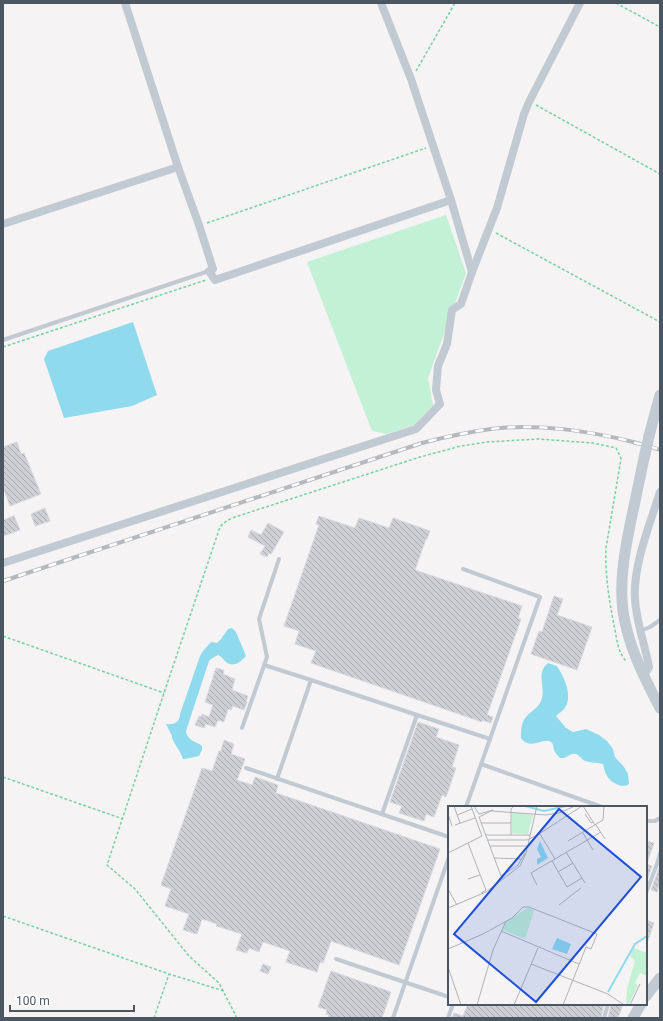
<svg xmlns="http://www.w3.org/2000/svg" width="663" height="1021" font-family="Roboto,sans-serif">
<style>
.pitch{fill:#c3f1d5}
.water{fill:#90daee}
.building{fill:url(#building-back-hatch);stroke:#d7d9de}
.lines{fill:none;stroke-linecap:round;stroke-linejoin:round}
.path{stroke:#7ad0a6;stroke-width:1.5;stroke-dasharray:3 2;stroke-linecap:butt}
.service{stroke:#c1cad2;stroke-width:4}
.minor{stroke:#c1cad2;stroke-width:8}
.tertiary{stroke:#c1cad2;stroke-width:11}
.rail-casing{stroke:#b5b8bd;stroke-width:4}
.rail{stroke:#fff;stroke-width:2.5;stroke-dasharray:8;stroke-linecap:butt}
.tertiary-bridge{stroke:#c1cad2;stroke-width:11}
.inset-river{fill:none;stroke:#90daee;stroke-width:2}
.inset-road{fill:none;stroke:#b1b4b9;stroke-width:1}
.view{fill:#1d4ed8;fill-opacity:0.15;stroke:#1d4ed8;stroke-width:2}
.inset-edge{fill:none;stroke:#4a5661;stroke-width:2}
</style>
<defs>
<pattern id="building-back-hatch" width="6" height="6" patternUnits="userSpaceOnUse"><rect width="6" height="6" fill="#cdcfd5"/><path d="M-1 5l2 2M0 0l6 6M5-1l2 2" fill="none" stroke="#a8abb0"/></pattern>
</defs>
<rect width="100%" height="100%" fill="#f5f3f3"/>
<!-- pitch -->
<path class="pitch" d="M446,215L466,273L428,378L433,405L414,425L386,434L372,431L307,262Z"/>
<!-- water -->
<g class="water">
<path d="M133,322L157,395L132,406L64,418L44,359L48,351Z"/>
<path d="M232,628L236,632L246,656C241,662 233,668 226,662C223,659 222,657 218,655L211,659L209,661L186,731C187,741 196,741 202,746V750L199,756L185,759H183L180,752L175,744L172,738V736L166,724C173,725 180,723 180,714L200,656L203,651L211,642L217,643L221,639L228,629Z"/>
<path d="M548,663L557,666C564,677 573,695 565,708C563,711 559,713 556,716L566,728L573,732L586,729L599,735L607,741L613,749L615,757L624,767L628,774L629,784C623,789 611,783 607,776C605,773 604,768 603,764C599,763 586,762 583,760C581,758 579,755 576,754C570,752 567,759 560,758C558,756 555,753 554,750C553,747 554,744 551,742C543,737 530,751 521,738C521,731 521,722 526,717C531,711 540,707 542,698C545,685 536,673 548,663Z"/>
</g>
<!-- building -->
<g class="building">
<path d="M17,442L21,454L24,453L41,494L10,506L3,487V447Z"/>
<path d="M45,508L50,521L35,526L31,514Z"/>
<path d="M14,516L20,530L3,536V520Z"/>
<path d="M319,516L355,528L359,518L389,528L393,518L430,531L427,539H426L415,570L522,606L518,618L521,619L487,715L493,717L491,723L482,720V722L311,663L316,651L295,644L299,631L284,626L319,525L316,524Z"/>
<path d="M268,523L284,532L271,554L269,553L267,557L260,554L265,546L248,537L251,530L261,535Z"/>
<path d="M554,596L563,599L557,615L592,627L577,670L531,654L539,631L542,632Z"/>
<path d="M216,668L224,670L223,674L235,679L232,690L248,696L246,702H247L244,710L233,706L231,710L228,709L224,722L218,720L215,727L206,724L204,728L195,725L199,716L201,717L202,714L209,717L213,705L205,702Z"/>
<path d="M418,722L439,729L436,737L459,745L452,767L456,768L446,797L442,795L434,817L426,814L424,821L399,813L402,806L390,802Z"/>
<path d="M224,740L234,744L231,754L245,759L237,780L252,785L255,777L278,785L276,793L440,849L399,965L331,941L323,963L320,962L317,972L286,962L290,951L263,942L259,952L249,948L247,953L236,950L242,934L216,926L217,924L202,919L197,934L183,930L189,914L165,906L171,889L161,885L202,768L212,771L219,751H221Z"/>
<path d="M646,841L654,843L647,863L646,862Z"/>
<path d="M646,864L652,866L646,883Z"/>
<path d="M659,868L660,869V882L657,892L651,890Z"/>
<path d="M646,920L654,923L647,943L646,942Z"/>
<path d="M263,964L271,967L268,974L260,971Z"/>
<path d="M331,971L391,992L382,1018H328L329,1015L326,1014L327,1010L318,1007Z"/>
<path d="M468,1004H604L601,1018H452L454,1013L463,1016Z"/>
<path d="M611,1004H623L618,1018H608Z"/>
</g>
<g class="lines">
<!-- path -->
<g class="path">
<path d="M616,3L660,27"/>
<path d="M416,71L455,3"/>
<path d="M536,105L660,174"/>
<path d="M207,223L426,148"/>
<path d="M496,233L660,322"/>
<path d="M3,347L206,280"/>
<path d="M3,636L164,693"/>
<path d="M3,777L123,819"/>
<path d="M3,916L169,974L224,991"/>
<path d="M154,1018L169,974"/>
<path d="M237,1018L219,983L189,956L135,889L107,865L164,693L220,527C223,523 227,521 232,518L420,457L461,446L487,442L538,439L593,443L616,448L620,456L621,459L606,548C605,574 609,600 614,625C617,638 617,652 627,662"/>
</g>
<!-- service -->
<g class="service">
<path d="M3,340L209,271"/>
<path d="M463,569L540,597L466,807"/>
<path d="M641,631L650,627L660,620"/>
<path d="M264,665L311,680"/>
<path d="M242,728L267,657L259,619L279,559"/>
<path d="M481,764L602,807"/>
<path d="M246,768L449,837"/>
<path d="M277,779L311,680L490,739"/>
<path d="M382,814L417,715"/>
<path d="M646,821H655L660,818"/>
<path d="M646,893L657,864L660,853"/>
<path d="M336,959L449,997"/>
<path d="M393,1018L449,857"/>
<path d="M448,1018L453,1004"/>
<path d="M604,1018L608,1004"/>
</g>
<!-- minor -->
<g class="minor">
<path d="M125,3L178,167L199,225L213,269L209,271L215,280L451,200"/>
<path d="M381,3L411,79L451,200L472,272"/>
<path d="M3,224L178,167"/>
<path d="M3,563L416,429L440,404L436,390L438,366L447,344L452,310L461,304L472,272L497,208L524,114L529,102L580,3"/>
<path d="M644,676L649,667C645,644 636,622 635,598C633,565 650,524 660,492"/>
</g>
<!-- tertiary -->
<g class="tertiary">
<path d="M649,436L660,395"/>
<path d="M645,454C640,476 636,498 631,520C625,550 619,581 623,611C628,646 644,677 660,708"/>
<path d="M646,996L660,978"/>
<path d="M633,1018L641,1004"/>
</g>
<defs>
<path id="rail" d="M3,581L422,443C445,437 468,432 491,429C536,423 590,431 633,442C642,445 651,446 660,450"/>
</defs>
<!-- rail casing -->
<use href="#rail" class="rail-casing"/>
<!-- rail -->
<use href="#rail" class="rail"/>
<!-- tertiary-bridge -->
<path class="tertiary-bridge" d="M645,454L649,436"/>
</g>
<!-- overview -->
<g transform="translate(448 806)">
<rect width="199" height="199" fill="#f5f3f3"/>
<path d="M186,142L199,147V170L192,167L187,177L190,179L181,198H178L179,182L187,155L182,150Z" fill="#c3f1d5"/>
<path d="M64,6L85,9L80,28L64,27Z" fill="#c3f1d5"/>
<path d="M81,101L86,105L77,133L55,124L58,115Z" fill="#c3f1d5"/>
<path d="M92,35L100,52L89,59V53L93,51L89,43ZM109,132L123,138L119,148L104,143Z" fill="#90daee"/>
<path class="inset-river" d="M77,0L96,5L118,0M160,186L187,138L199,130"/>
<path class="inset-road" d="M6,0L12,17M26,0L31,8L45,4L31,11L53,70L70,59L77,47M135,0L147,19M44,5L98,9L111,7L127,0M0,8L4,20M137,8L143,17L145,16M9,9L24,3M33,17H63M7,19L27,12M148,19L157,33M135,27L145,44M91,28L134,0M37,29H82M63,29V3L66,0M39,34H79L92,28L107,53M120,35L155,14L156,0M20,37L38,84L33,87M42,40H80M118,46L137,77M0,47L34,30L23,0M46,52L74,53M104,55L119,81L134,72M110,66L125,57M20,73L32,69M89,79L83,67L153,26M0,83L9,99M111,99L133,82M0,102L38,86L72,60L78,47L89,0M53,125L131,158M0,143L35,128L64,112L75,101H81L149,128L143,143L138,141L115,199M83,158L160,188L176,199M0,161L13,199M29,199L45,144L58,115M66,199L90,142M182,199L192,178"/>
<path class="view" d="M111,3L193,71L88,196L6,128Z"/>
<rect width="199" height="199" class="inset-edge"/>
</g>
<!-- border -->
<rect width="663" height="1021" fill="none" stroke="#4a5661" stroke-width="8"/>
<!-- scale -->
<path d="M10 1005v6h124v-6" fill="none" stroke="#4a5661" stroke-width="2"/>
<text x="16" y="1005" font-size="12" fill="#4a5661" stroke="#ffffff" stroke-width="3" paint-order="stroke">100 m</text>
</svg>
